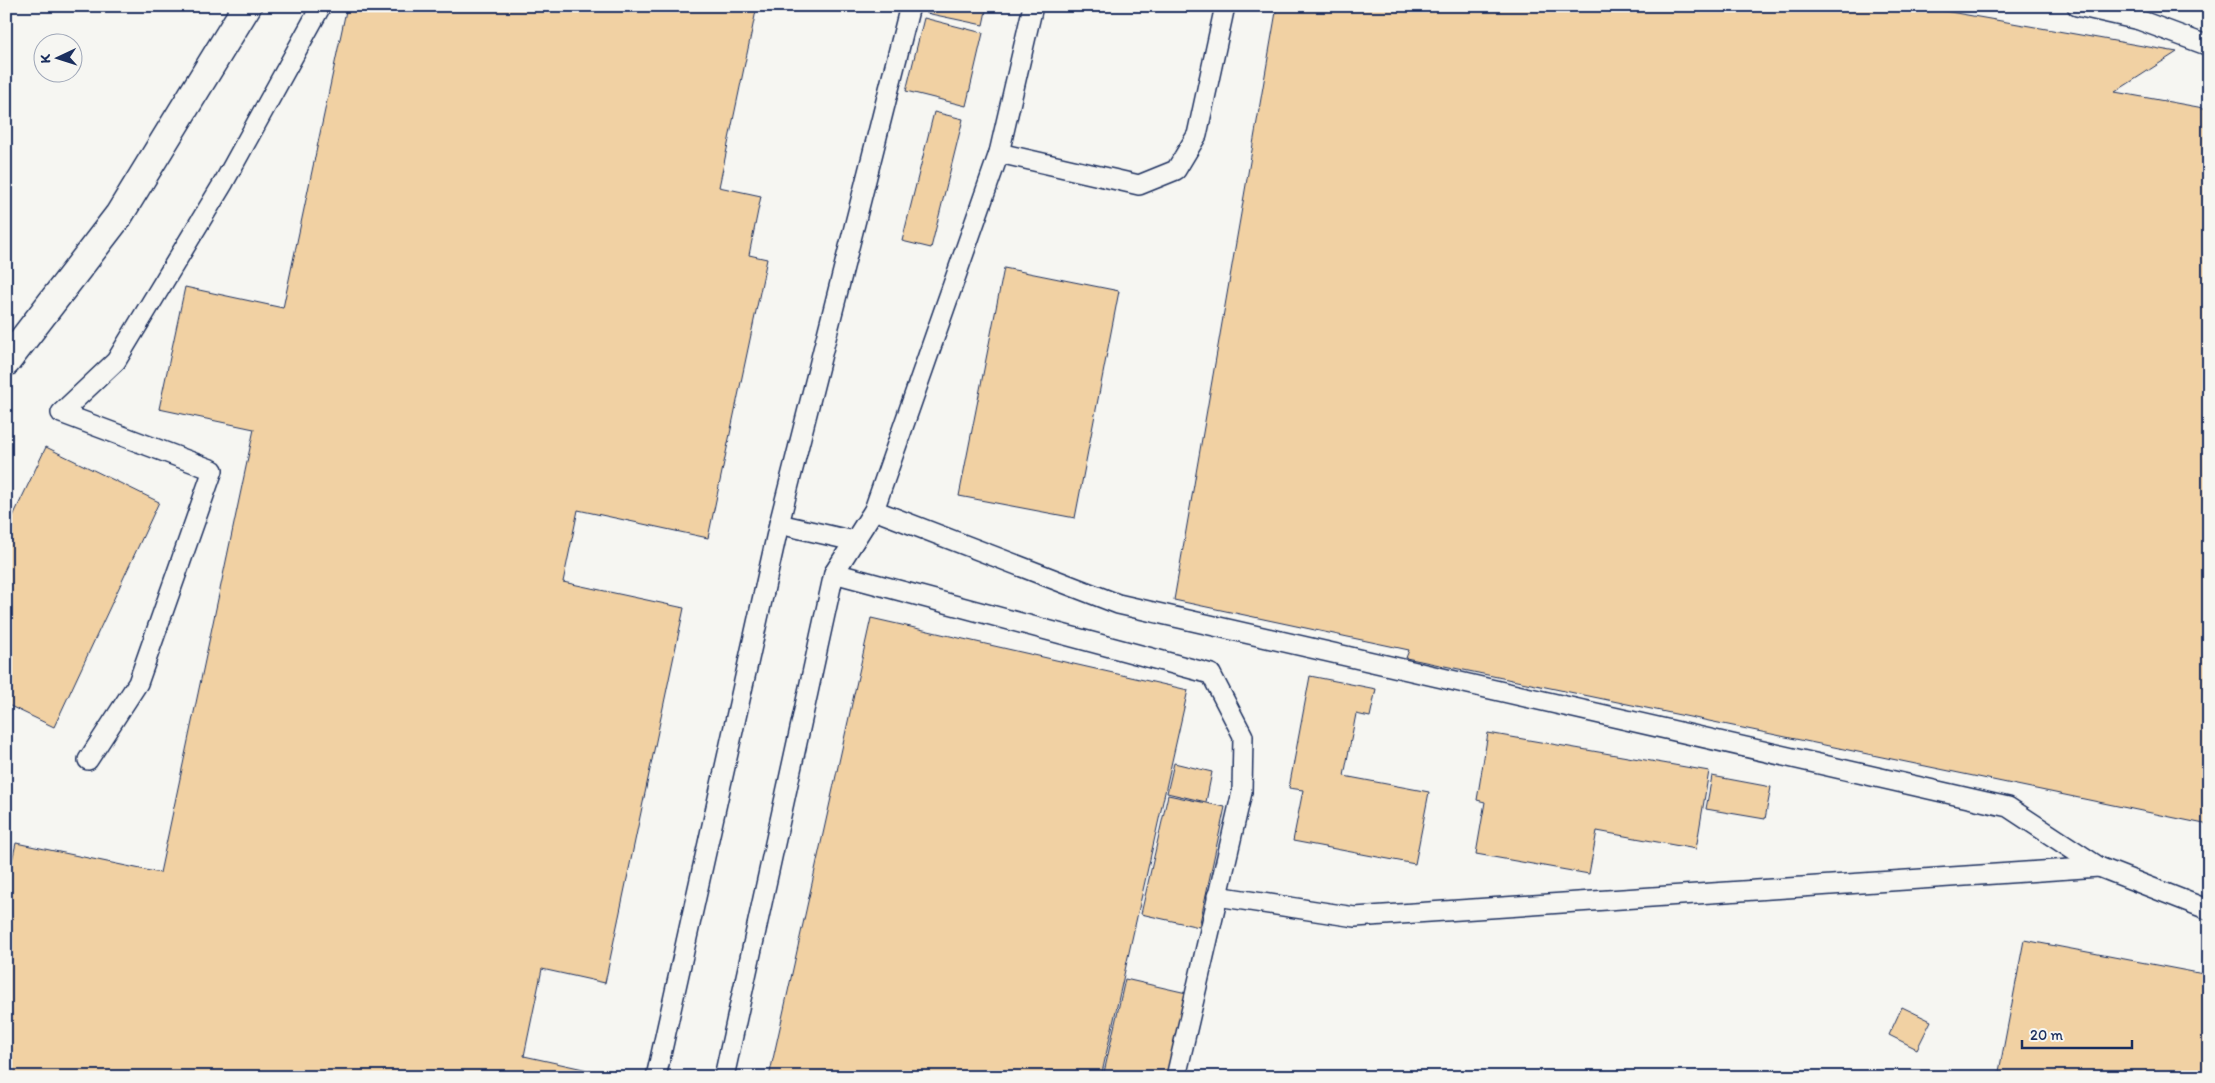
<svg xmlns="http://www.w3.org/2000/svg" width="2215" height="1083" font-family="Itim,sans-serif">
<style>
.building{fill:#f1d1a3;stroke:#1b2f5e}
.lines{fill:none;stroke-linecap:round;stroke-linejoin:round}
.service-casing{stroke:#1b2f5e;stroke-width:22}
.minor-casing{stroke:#1b2f5e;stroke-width:31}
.service{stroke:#f6f6f2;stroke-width:19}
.minor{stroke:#f6f6f2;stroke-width:28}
</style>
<rect width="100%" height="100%" fill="#f6f6f2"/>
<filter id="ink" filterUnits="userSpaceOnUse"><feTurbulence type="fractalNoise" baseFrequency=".02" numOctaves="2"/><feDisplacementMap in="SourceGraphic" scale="10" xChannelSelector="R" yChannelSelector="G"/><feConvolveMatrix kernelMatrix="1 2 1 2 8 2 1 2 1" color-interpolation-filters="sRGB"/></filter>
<g filter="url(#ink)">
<!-- building -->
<g class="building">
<path d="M347,6H757L719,187L761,196L749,255L767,259L708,538L578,510L563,582L684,608L605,983L542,969L524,1056L611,1075V1077H6V888L16,843L160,873L254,429L159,409L185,287L283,308Z"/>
<path d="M927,6H987L983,25L926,13Z"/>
<path d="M1277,6H1916L2177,52L2115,92L2209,109V825L1406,658L1409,650L1174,600Z"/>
<path d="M924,18L983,33L966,106L906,91Z"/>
<path d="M934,112L963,119L931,248L902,241Z"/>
<path d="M1004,268L1119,291L1075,518L959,496Z"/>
<path d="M46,447L159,502L54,727L6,704V531Z"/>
<path d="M871,618L1188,690L1101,1077H769Z"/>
<path d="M1310,676L1376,689L1370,717L1356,714L1344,776L1429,792L1415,864L1293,841L1303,790L1289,788Z"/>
<path d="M1488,733L1709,771L1696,849L1597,831L1589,874L1476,854L1485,802L1477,800Z"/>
<path d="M1174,763L1212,772L1206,802L1167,793Z"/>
<path d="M1712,776L1771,787L1765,819L1706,809Z"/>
<path d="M1168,795L1225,807L1199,927L1141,914Z"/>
<path d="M2024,940L2209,975V1077H1998Z"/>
<path d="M1125,979L1191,994L1173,1077H1103Z"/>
<path d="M1902,1007L1931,1021L1917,1049L1889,1035Z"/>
</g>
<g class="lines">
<defs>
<g id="service">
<path d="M2077,6L2139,20L2209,46"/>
<path d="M999,153L1139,185L1176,170L1197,135L1225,6"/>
<path d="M874,510L1118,604L2008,807L2099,867L2209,910"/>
<path d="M779,524L854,541"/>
<path d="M834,573L1211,674L1243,736L1242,792L1176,1077"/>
<path d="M88,760L138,683L213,470L61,413L116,361L224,182L321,6"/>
<path d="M1217,896L1355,917L2099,867"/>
<path d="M656,1077L779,524L910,6"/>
<path d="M724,1077L834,573L874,510L999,153L1033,6"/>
</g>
<path id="minor" d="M6,362L119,215L247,6"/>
</defs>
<!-- service casing -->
<use href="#service" class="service-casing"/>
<!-- minor casing -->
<use href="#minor" class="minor-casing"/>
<!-- service -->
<use href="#service" class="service"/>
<!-- minor -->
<use href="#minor" class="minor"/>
</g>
</g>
<!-- margin -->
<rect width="2215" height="1083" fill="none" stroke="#f6f6f2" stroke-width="25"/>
<rect x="12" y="12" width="2190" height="1058" fill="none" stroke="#1b2f5e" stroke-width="2" filter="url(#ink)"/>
<!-- north arrow -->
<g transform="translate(58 58) rotate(266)"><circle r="24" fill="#f6f6f2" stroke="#9ea6b7"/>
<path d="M0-4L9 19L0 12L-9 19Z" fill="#1b2f5e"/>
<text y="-8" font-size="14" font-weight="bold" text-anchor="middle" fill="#1b2f5e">K</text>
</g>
<!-- scale -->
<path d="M2022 1040v8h110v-8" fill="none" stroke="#1b2f5e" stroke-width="2.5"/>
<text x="2030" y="1040" font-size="15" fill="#1b2f5e" stroke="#f6f6f2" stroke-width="4" paint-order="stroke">20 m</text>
</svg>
